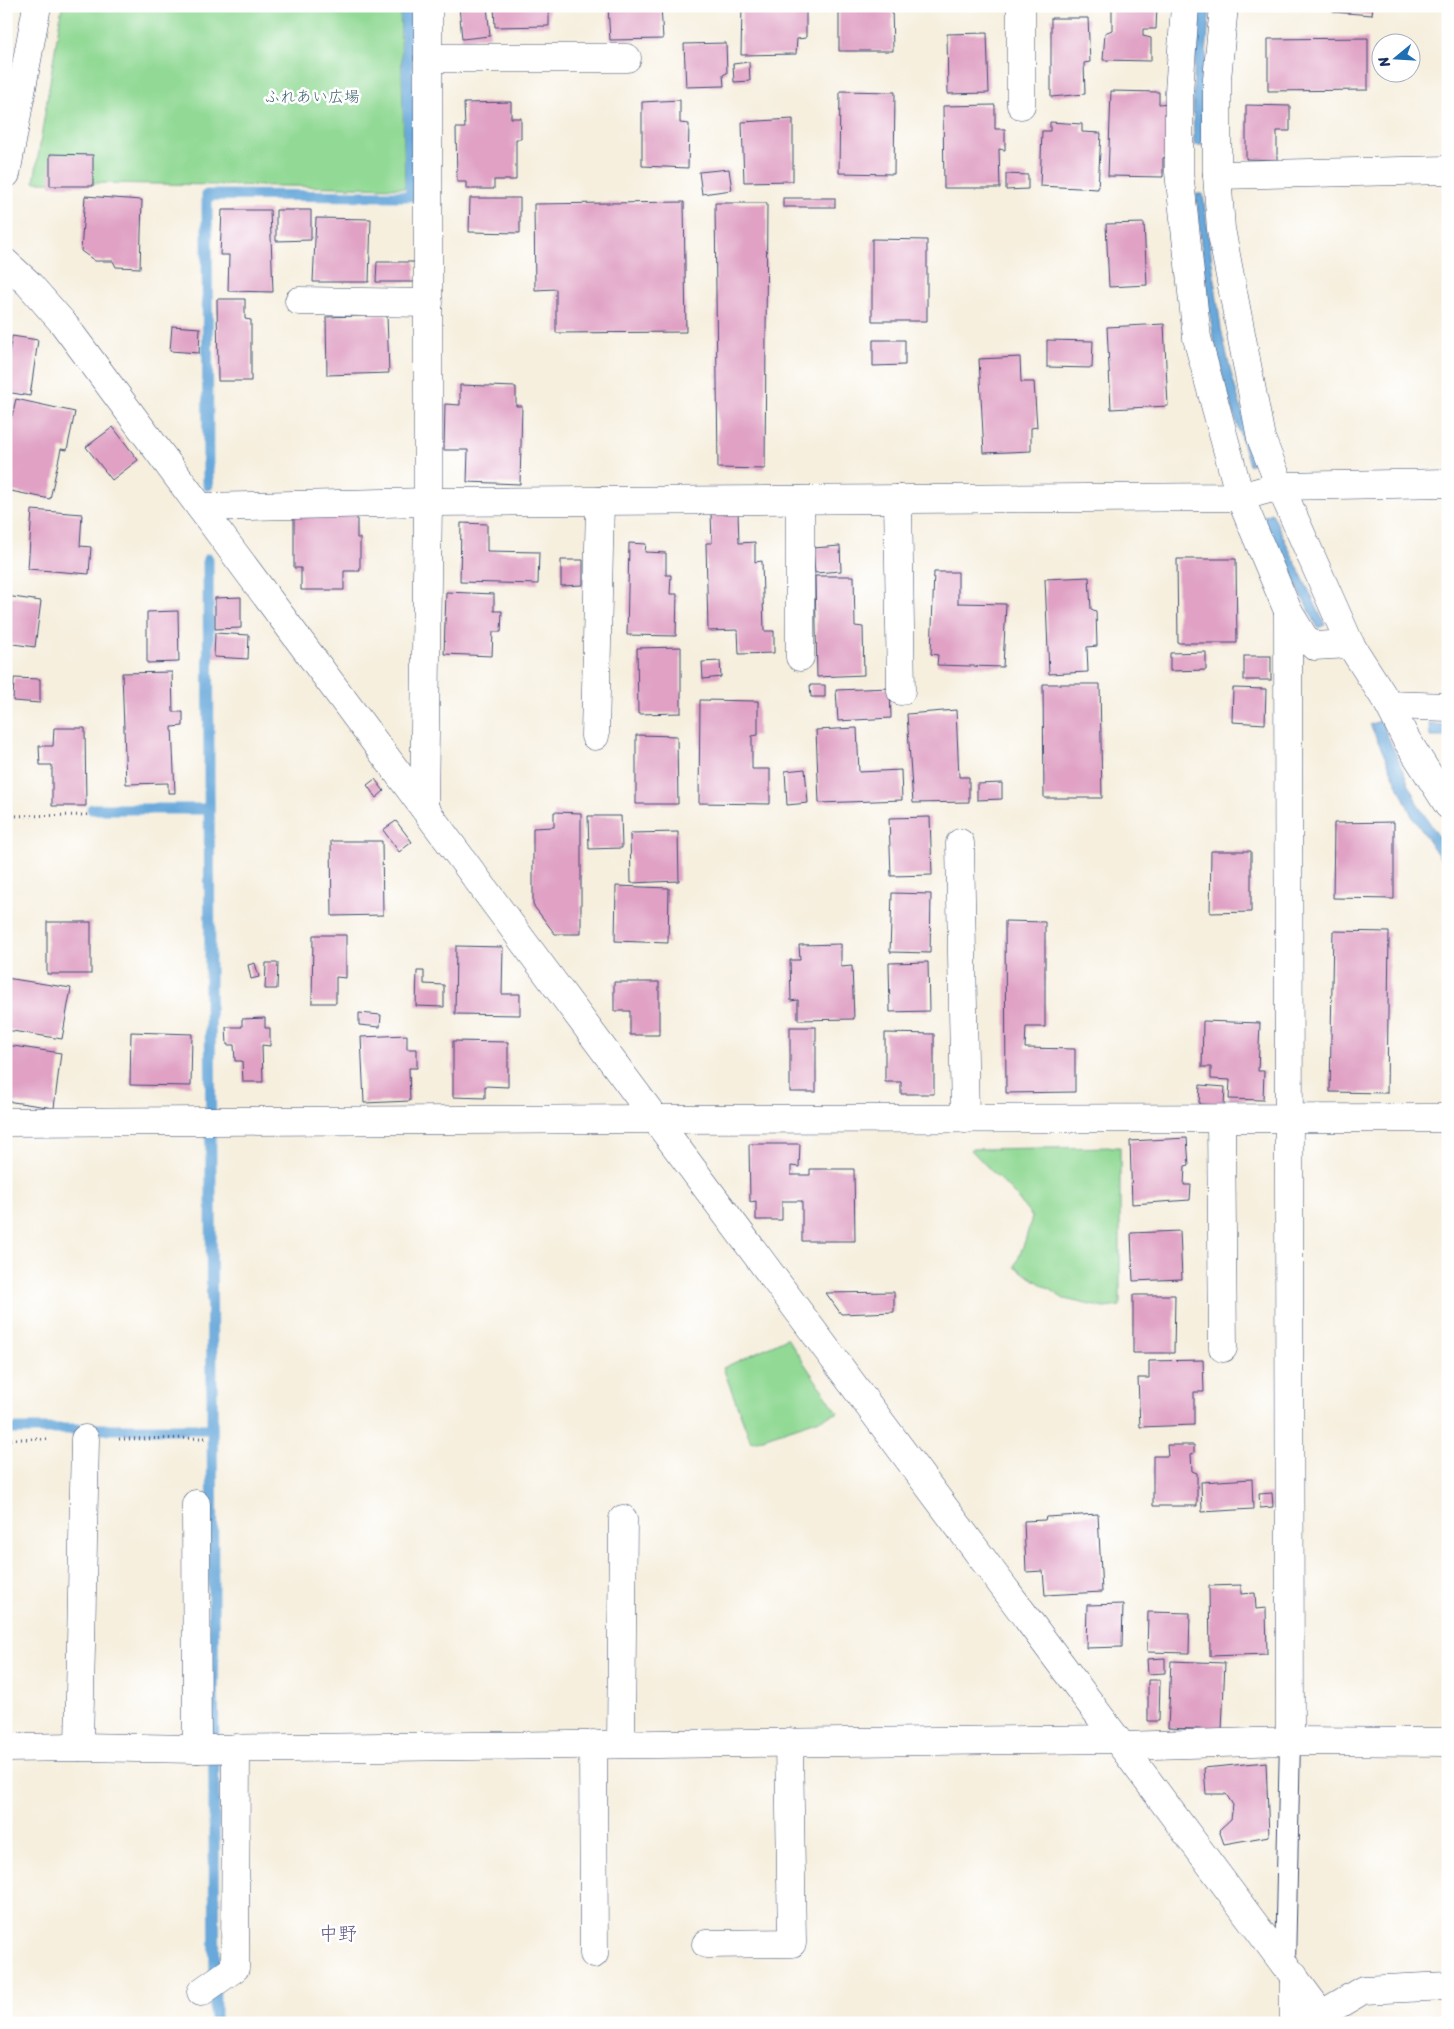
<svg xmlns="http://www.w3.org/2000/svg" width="1454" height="2029" font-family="Sriracha,'Klee One',sans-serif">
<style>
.green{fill:#91d994;stroke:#568479}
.water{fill:#67a8da;stroke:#416c9c}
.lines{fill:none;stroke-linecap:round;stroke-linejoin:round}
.stream{stroke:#67a8da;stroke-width:11}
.building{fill:#e0a1c4}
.lane-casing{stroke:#3c4c71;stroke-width:22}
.street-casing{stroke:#3c4c71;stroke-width:29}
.secondary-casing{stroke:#3c4c71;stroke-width:29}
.path{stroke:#3c4c71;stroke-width:3;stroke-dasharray:1 4;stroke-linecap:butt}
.lane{stroke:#fff;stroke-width:20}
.street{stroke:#fff;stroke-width:28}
.secondary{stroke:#fff;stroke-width:28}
.labels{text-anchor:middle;stroke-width:5;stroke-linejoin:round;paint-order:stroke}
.park-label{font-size:16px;fill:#3e626e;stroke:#fff}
.quarter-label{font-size:19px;fill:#605782;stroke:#fff}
</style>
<rect width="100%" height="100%" fill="#fff"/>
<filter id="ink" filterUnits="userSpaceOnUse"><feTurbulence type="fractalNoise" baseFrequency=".02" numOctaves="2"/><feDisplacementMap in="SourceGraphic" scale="10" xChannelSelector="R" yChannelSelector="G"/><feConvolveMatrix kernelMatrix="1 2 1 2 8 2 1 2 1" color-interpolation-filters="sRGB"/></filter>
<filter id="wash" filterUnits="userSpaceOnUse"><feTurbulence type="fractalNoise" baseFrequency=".0096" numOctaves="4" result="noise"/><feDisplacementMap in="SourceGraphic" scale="20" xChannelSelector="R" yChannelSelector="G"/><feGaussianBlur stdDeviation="1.12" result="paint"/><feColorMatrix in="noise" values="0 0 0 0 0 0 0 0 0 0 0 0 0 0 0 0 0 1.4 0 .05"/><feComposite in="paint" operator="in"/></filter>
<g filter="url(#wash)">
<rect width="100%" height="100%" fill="#f6efde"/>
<!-- green -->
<g class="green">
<path d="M62,6H400L405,188L34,182Z"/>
<path d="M1120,1147V1306L1104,1308L1064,1299L1015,1267L1025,1241L1032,1217L1013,1193L970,1149Z"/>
<path d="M787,1338L838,1413L751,1442L723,1368Z"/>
</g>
<!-- water -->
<g class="water">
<path d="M1200,6H1210L1202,105L1203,145H1194C1192,98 1194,53 1200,6Z"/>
<path d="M1196,194H1203L1221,329L1231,373L1257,462L1249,465C1237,423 1222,381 1214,339C1205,291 1201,242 1196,194Z"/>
<path d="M1272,513L1325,625L1318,628L1262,517Z"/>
<path d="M1381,721L1418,805L1448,851V870L1412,816L1370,724Z"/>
<path d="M1429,724L1448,725V737H1430Z"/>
</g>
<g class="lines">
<!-- stream -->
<g class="stream">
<path d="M208,485L207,195L411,196L406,6"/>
<path d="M208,559L215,2023"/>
<path d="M92,809H209"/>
<path d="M6,1429H212"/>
</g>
</g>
<g id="blocks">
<!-- building -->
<g class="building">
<path d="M459,6H487L490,36L462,39Z"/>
<path d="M494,6H549V26L495,27Z"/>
<path d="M608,6H661L663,39L610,40Z"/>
<path d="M742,6H806V38L797,39L796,54L741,55Z"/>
<path d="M839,6H892L893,51H839Z"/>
<path d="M1112,6H1157L1156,29H1143V36L1151,38V61L1103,60L1105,33L1112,30Z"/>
<path d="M1333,6H1373L1372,15L1333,12Z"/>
<path d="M1051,18H1088L1090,62L1084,63L1085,94L1051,97Z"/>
<path d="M987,33L989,93L948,94L947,34Z"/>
<path d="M1368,38V90L1268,91V39Z"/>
<path d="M726,43L727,73L723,75L724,86L686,87L684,44Z"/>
<path d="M749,62L750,81L734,82L733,64Z"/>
<path d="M840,91L895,92L894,174L839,173Z"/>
<path d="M1111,91L1159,92V104L1170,103V156L1163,158V177L1108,176Z"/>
<path d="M680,100V123L689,124L688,168L642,166V102Z"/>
<path d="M511,102V118H521V139H516V180H494V189H466V182H457L456,128H465L464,103Z"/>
<path d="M995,105V129H1005V150L999,149L1000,188H944L943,106Z"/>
<path d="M1246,105L1290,106V131H1277V160L1246,159Z"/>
<path d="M793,119V181L744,182L742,122Z"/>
<path d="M1050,122L1082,124V132L1101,133L1098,189L1040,186L1042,131H1050Z"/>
<path d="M50,154L93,155V186H50Z"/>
<path d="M729,169L732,190L702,194L699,172Z"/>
<path d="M1006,174L1028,175V189L1006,190Z"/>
<path d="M85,196L142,200L140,268L116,267L113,261H95L81,251Z"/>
<path d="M470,198H520V233L469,232Z"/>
<rect x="783" y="198" width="52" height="9"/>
<path d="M684,202L686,332L556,333V289L535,290L534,204Z"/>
<path d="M715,203H767L765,469L718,468Z"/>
<path d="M222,210H270L273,292L228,291L229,255H220Z"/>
<path d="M276,210H311V240L276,241Z"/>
<path d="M316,218L371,219L369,282H313Z"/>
<path d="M1144,223L1147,285L1109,287L1106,224Z"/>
<path d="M872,239L927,240V321H872Z"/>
<path d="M377,262H415V282H376Z"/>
<path d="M217,299H245V319L251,320V381H218Z"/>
<path d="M387,315L389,373L327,375L326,317Z"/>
<path d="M1164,324L1168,406L1111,409L1107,327Z"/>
<path d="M172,326L200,328L199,353L170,351Z"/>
<path d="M12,336L38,340L30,396L6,392V370Z"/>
<path d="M873,340H905V365L873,366Z"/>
<path d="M1047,340L1093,341L1092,368L1047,367Z"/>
<path d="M1020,357L1021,382H1034L1037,427L1031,428V451L984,453L979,359Z"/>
<path d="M460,385L516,387V406H522L520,484L467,482L468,450H444L445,404L460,405Z"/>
<path d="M16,399L75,412L67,450L61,449L50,499L6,490V414L12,416Z"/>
<path d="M113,427L138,460L112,480L86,447Z"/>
<path d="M32,510L82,514L80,546L91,547L89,574L28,569Z"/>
<path d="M738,512L739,543L755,542V562L762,561L764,631H774V653L739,654L738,630L708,631L706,543H712L711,513Z"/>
<path d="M294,513H357V538H360V571H344V590H301V568H294Z"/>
<path d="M461,523L487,524V551L539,552L538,584L460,582Z"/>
<path d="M629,543L646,544L645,552L666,553V575H671L670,594H677L676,636L627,635Z"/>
<path d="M840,546L841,571L815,573L813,548Z"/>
<path d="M1177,559H1236L1237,643H1178Z"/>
<path d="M561,560H583V585L561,586Z"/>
<path d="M934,572H958V603L1006,604L1003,667L937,665L938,655L931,654Z"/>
<path d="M815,576H854L855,626L863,627L864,675L817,677Z"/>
<path d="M1089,577L1091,609L1096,611L1097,646L1087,647L1088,672L1049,674L1045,579Z"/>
<path d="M446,592L494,594V611H502L501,632H493L492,656L444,654Z"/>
<path d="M6,596L41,601L35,647L6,643Z"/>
<path d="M241,597V628L215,629V598Z"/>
<path d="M178,611L179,662L147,663V612Z"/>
<path d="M215,633L249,635L248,659L214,657Z"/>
<path d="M681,647V713L638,714L637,648Z"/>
<path d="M1206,652V670L1170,671V653Z"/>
<rect x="1244" y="656" width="27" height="24"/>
<path d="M720,661L721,677L703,679L702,662Z"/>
<path d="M172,672L173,712H183V726L172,727L175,793H168V783L126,784L122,673Z"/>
<path d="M14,678L40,679V703L13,701Z"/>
<path d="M1043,684H1100L1102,798H1044Z"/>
<path d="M810,685H825V697H811Z"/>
<path d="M890,688L891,718L838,721L836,690Z"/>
<path d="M1233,688L1266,689L1265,724L1232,722Z"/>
<path d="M700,700L758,701V735L752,736V769H770V804L699,803Z"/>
<path d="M956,710L959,777H969V802L913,803L907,714Z"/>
<path d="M54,728H85L86,806H52V765H40L39,746H53Z"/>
<path d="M857,728L859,772L901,770L902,800L819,803L816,730Z"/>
<path d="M636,735L677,736L678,804H636Z"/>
<path d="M805,769L808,803L787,805L785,771Z"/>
<path d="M375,779L384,791L376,798L367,785Z"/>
<path d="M1002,783V799L977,800V784Z"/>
<path d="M554,812L581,813V934H555L533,905V828L554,827Z"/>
<path d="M588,816H621L622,848L589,849Z"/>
<path d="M930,817L932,875L891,876L889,818Z"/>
<path d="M396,821L412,842L399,852L383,830Z"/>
<path d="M1394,822V899L1333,898L1334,823Z"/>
<path d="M678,832L679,881L631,883L630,833Z"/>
<path d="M331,841H382L383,915L332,916Z"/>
<path d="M1211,851H1251V912L1210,913Z"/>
<path d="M616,886L669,888L668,943L615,941Z"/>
<path d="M892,893L931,894L930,953L890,952Z"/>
<path d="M1005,921L1045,922V1027H1026L1025,1048L1075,1049V1092L1006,1093Z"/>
<rect x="47" y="922" width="44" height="52"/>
<path d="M1333,931L1389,932L1387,1093L1330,1092Z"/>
<path d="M313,935H346V978L336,977V1003H312Z"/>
<path d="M841,944V967L852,966L854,1019L798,1020V1000L791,1001L790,960H800L799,945Z"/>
<path d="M456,946L503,947L502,994H520V1015L455,1014Z"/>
<path d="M928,962L929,1011L890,1012L889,963Z"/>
<path d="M255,963L259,977L251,979L248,965Z"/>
<path d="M266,963H278L277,989H265Z"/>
<path d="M417,971H424V984L444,985V1007L416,1006Z"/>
<path d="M6,978L71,988L62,1039L6,1030Z"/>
<path d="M614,982H659V1035H630V1011H614Z"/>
<path d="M359,1013L381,1015L380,1027L359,1025Z"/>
<path d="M265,1018V1028H270V1046L262,1045L263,1082H243L242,1061H235L234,1045H227L226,1027H242V1019Z"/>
<path d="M1203,1021L1260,1023L1258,1071H1264L1263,1100L1229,1099L1230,1080L1211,1079V1067H1202Z"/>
<rect x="790" y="1027" width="26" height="65"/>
<path d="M131,1032L192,1034L191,1086L130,1085Z"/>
<path d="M885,1033L934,1034V1094H901V1082H885Z"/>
<path d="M407,1035V1049H417V1068H409L410,1101L364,1103L361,1037Z"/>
<path d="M453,1041L508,1042V1087L485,1086V1098L453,1097Z"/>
<path d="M6,1045L61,1053L54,1108L6,1101Z"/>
<path d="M1200,1085L1225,1087L1224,1105L1199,1104Z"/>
<path d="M1187,1138L1189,1165L1185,1166L1184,1185H1191L1190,1200L1132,1204L1130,1141Z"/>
<path d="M749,1144H800L799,1167L791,1166V1175H810V1169H854L855,1241H802V1201H782V1220H756V1201L750,1202Z"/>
<path d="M1180,1231L1182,1279L1133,1281L1131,1233Z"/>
<path d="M894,1292V1312L841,1314L826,1293Z"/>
<path d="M1133,1295H1175L1174,1353H1133Z"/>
<path d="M1203,1360L1204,1392H1194V1425L1140,1427L1138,1378H1149V1361Z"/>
<path d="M1167,1445H1194V1453L1191,1454L1192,1471L1197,1473V1506H1153V1456H1168Z"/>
<path d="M1252,1479L1253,1509L1202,1512L1201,1482Z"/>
<path d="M1272,1493L1273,1507L1260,1508L1259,1494Z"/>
<path d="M1098,1514L1102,1592L1045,1595L1043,1571L1026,1572L1024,1521L1045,1520L1046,1517Z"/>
<path d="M1241,1585V1594L1255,1593L1256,1609L1266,1608L1267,1654L1210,1656L1209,1586Z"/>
<path d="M1123,1604L1122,1647L1086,1648L1087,1605Z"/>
<path d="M1148,1612L1190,1613L1189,1653L1147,1652Z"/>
<path d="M1165,1658V1673L1148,1674L1147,1659Z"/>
<path d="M1171,1661L1225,1663L1222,1730L1168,1728Z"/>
<path d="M1148,1680H1160L1159,1721H1148Z"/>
<path d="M1266,1762L1269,1836L1224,1844L1219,1830L1231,1819L1233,1805L1226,1794H1206L1204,1768Z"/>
</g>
</g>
</g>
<g filter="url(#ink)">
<use href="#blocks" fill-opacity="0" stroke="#3c4c71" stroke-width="1"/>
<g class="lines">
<defs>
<path id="lane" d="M1285,1964L1290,1741"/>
<g id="street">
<path d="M1021,6V105"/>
<path d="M1185,6L1179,92V172L1197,338L1240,497L1288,611L1305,639L1314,646L1350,644"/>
<path d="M1224,6L1217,79V175L1221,229L1261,438L1280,486L1350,644L1389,705L1406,739L1448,805"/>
<path d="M428,58H627"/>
<path d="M1217,175L1448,170"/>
<path d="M299,301L429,303"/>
<path d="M898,499L901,691"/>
<path d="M200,507L428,502L1240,497L1280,486L1448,483"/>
<path d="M1288,611L1290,1741"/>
<path d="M800,657V500"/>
<path d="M1389,705L1448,707"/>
<path d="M595,736L600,501"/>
<path d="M424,808L428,502V6"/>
<path d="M960,843L965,1119"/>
<path d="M1221,1119L1223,1348"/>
<path d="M6,1122L654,1119L1448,1118"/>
<path d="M196,1504L197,1749"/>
<path d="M593,1744L594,1954"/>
<path d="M621,1744L623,1519"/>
<path d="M1122,1746L1290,1741L1448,1742"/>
<path d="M79,1747L85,1439"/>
<path d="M6,1748L79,1747L197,1749L1116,1739"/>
<path d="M706,1944L792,1943L789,1742"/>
<path d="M1294,1975V2023"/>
<path d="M201,1992L235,1968L236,1748"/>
<path d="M1322,2014L1363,1990L1448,1986"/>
</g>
<g id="secondary">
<path d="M6,174L37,6"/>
<path d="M6,263L28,283L63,323L1328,2023"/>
</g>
</defs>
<!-- lane casing -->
<use href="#lane" class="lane-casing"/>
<!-- street casing -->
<use href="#street" class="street-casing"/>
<!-- secondary casing -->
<use href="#secondary" class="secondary-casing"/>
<!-- path -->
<g class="path">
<path d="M6,816L90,815"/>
<path d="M6,1439H51"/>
<path d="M119,1439L207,1438"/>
</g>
<!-- lane -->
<use href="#lane" class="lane"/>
<!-- street -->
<use href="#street" class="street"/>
<!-- secondary -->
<use href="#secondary" class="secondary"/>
</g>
</g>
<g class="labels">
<!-- park labels -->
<g class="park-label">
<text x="312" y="102">ふれあい広場</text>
</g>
<!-- quarter labels -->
<g class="quarter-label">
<text x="338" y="1940">中野</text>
</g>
</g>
<!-- margin -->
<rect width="1454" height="2029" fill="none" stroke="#fff" stroke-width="25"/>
<!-- north arrow -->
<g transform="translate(1396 58) rotate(252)"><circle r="24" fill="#ffffff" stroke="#a4acbf"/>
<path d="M0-4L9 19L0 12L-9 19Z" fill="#1f6fb2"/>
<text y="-8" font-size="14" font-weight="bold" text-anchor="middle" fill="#1b2f5e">N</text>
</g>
</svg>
